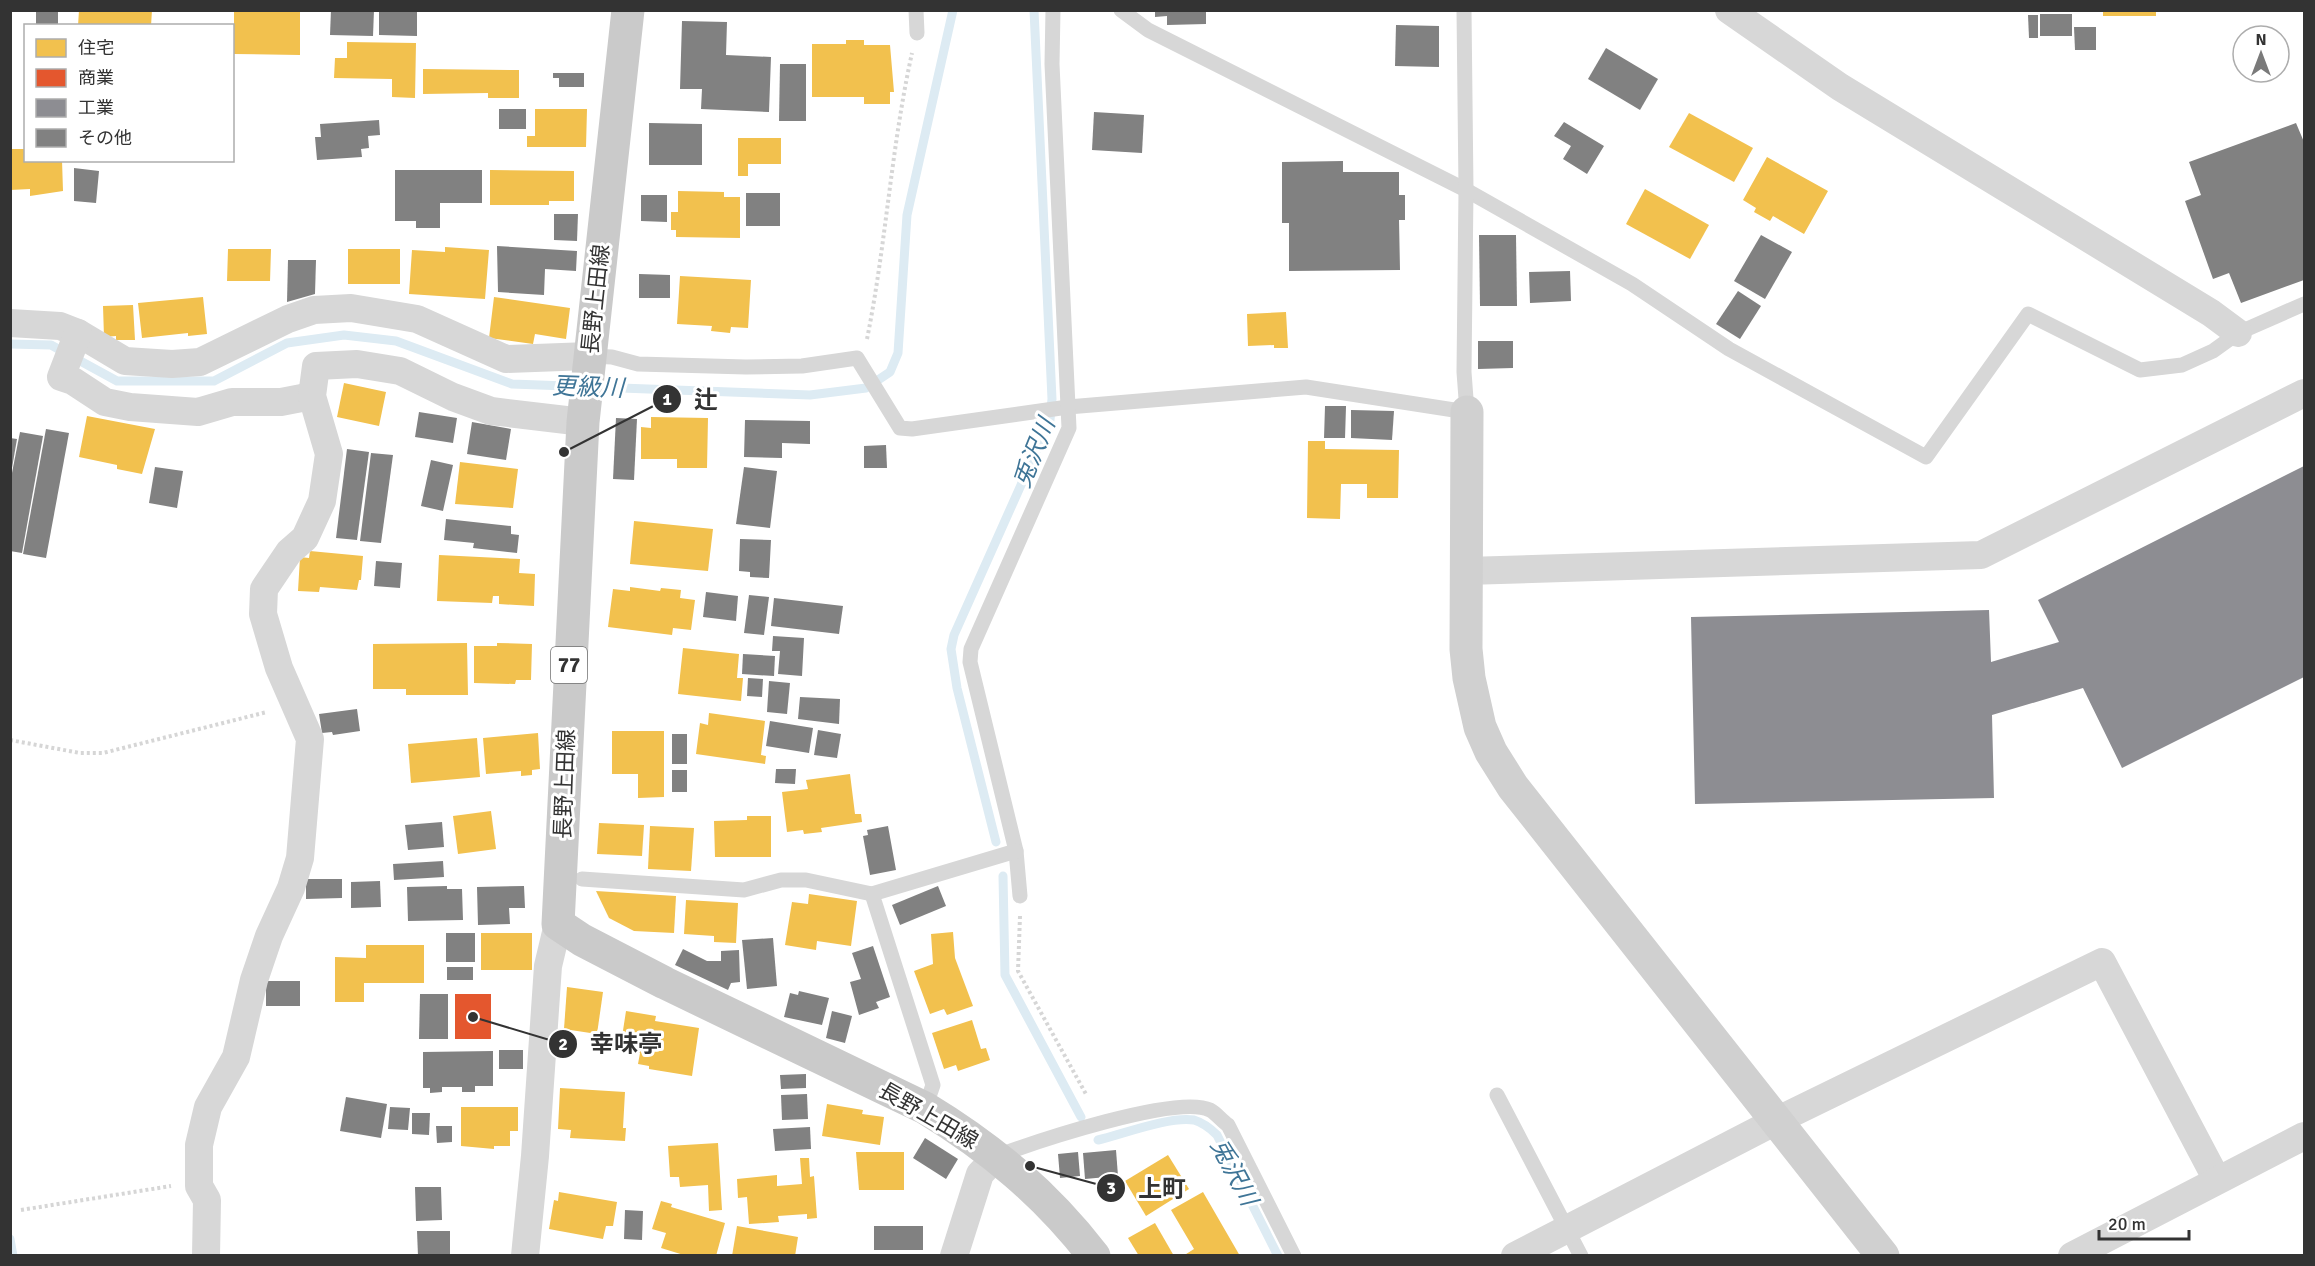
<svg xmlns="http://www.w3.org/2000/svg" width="2315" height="1266" font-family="Signika,'Noto Sans JP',sans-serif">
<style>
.homes{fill:#f2c14e}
.shops{fill:#e4572e}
.industry{fill:#8d8d92}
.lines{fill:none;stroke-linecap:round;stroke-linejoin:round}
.stream{stroke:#ddebf3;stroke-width:9}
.building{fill:#818181}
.path{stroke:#d6d6d6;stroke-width:4;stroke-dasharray:3 3;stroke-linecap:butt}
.lane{stroke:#d7d7d7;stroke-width:15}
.street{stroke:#d7d7d7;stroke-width:28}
.secondary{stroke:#d0d0d0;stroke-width:33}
.primary{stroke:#cacaca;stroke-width:33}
.labels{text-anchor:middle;stroke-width:6;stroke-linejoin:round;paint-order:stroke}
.shield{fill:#fff;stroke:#707070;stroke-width:1.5}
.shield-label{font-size:21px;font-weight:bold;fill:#333}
.street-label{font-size:22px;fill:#333;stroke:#fff}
.water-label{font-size:24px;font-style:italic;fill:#3f7597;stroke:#fff}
.leader{fill:none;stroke:#333;stroke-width:2}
.callout-dot{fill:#333;stroke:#fff;stroke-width:2}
.mark-label{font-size:18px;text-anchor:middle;font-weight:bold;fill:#fff}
.callout-label{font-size:24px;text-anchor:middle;font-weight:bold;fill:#333;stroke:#fff;stroke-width:6;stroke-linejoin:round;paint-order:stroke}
</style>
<rect width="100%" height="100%" fill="#fff"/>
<!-- homes -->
<g class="homes">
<path d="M79,10H152L151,26H78Z"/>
<path d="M234,10H300V55L234,54Z"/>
<rect x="2103" y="10" width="53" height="6"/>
<path d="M846,40H864V45H890L894,92H890V104H864V97H812V44H846Z"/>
<path d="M347,42L416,43L415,98L392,97V79L334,78L335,58H347Z"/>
<path d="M423,69L519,70V98H488V93L423,94Z"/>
<path d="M535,109H587L586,147H527V136H535Z"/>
<path d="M1689,113L1753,148L1734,182L1669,147Z"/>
<path d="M738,138H781V164H748V176H738Z"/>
<path d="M10,149H26V160H62L63,191L30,196V189L10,190Z"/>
<path d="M1767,157L1828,191L1804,234L1773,216L1770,221L1754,212L1756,208L1743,200Z"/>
<path d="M490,170L574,171V201H549V205H490Z"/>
<path d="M1645,189L1709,225L1690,259L1626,224Z"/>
<path d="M678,191L724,192V197H740V238L676,237V230H671V212H678Z"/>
<path d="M445,247L489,250L485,299L409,294L412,250L445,252Z"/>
<path d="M228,249H271L270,281H227Z"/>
<rect x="348" y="249" width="52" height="35"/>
<path d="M680,276L751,280L748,328L731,327L730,333L711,331L712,326L677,324Z"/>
<path d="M203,297L207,334L188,336V333L142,338L138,303Z"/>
<path d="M494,297L570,308L566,339L535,334L533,344L489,338Z"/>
<path d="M133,305L135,340H116V336L104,337L103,306Z"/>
<path d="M1286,312L1288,348H1274V345L1248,346L1247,314Z"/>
<path d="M344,383L386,392L379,426L337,417Z"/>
<path d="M87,416L155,429L142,474L117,469V465L79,457Z"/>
<path d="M651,417L708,418L707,468H677V459H641V427L651,428Z"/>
<path d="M1308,441H1325V449L1399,450L1398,498H1367V484H1341L1340,519L1307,518Z"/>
<path d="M460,462L518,469L513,508L455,504Z"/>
<path d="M634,521L713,529L708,571L630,564Z"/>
<path d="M310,551L363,556L361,580H359L357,590L320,587L319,592L298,591L300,557L309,558Z"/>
<path d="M439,555L520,559L519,573L535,574L534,606L499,604V596H493L492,603L437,601Z"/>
<path d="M630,587L660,591L661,588L681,590L680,598L695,600L691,630L673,628L672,635L608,627L613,589L630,591Z"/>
<path d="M467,643L468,695H406V689H373V644Z"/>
<path d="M497,643L532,644L531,680H516L515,684L474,683V646H497Z"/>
<path d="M683,648L739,654L737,678H743L741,701L678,694Z"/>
<path d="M709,713L765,721L761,755L766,756L765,764L696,754L700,723L708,725Z"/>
<path d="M612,731H664V797L638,798V774H612Z"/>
<path d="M538,733L540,769L532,770V775L521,776V771L486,774L483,738Z"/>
<path d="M477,738L480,777L411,783L408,744Z"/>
<path d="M850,774L855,814H861L862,822L821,828L822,832L804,834L803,830L787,832L782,792L808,789L806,780Z"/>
<path d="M491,811L496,849L458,854L453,816Z"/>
<path d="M747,816H771V857H715L714,821L747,820Z"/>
<path d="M599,823L644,825L642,856L597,854Z"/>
<path d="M650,826L694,828L691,871L648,869Z"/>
<path d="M596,891L676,896L674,933L634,931L609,918Z"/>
<path d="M809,894L857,901L851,946L817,941L816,950L785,945L792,902L808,904Z"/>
<path d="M686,900L738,903L736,943L714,942V936L684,934Z"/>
<path d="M953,932L955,958L973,1006L947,1015L944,1009L930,1014L914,971L933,964L931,934Z"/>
<rect x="481" y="933" width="51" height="37"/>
<path d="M366,945H424V983H364V1002H335V957L366,958Z"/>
<path d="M567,987L603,992L597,1034L564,1029Z"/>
<path d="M626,1011L656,1016L655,1021L699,1028L692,1076L649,1069V1066L638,1064L640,1053L620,1050Z"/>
<path d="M972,1020L981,1049L986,1048L990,1060L958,1071L956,1065L944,1069L932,1033Z"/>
<path d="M560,1088L625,1092L623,1128H626L625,1141L570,1138L571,1130L558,1129Z"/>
<path d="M827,1104L863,1110L862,1114L884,1117L880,1145L822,1136Z"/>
<path d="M461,1107H518V1131H510V1146H494V1149L461,1146Z"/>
<path d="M718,1143L722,1210L709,1211L708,1185L680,1187L679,1177H670L668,1146Z"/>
<path d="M856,1152H904V1190H859Z"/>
<path d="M1168,1155L1189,1189L1146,1216L1125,1181Z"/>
<path d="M800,1158H809L810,1177L814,1176L817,1218L807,1219V1214L778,1216L779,1222L749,1224L747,1197L738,1198L737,1179L777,1175V1186L802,1184Z"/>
<path d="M559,1192L617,1202L613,1226H606L603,1239L549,1229L554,1200L558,1201Z"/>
<path d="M1203,1192L1240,1256H1183L1194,1249L1171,1210Z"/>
<path d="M661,1201L672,1204L671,1207L725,1223L716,1256H687L661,1248L666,1233L652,1229Z"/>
<path d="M1155,1223L1174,1256H1139L1128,1238Z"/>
<path d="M737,1226L798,1237L795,1256H732Z"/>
</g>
<!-- shops -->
<rect class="shops" x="455" y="994" width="36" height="45"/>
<!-- industry -->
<path class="industry" d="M2304,466V677L2122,768L2083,688L1992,715L1994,798L1695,804L1691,617L1989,610L1991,662L2059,642L2038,600Z"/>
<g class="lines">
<!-- stream -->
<g class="stream">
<path d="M10,344L51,345L117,381H214L287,343L344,335L396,341L512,384L810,395L866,388L890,372L898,353L907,215L953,10"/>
<path d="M996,842L957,688L951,649L954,635L1050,420L1052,399L1034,10"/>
<path d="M1003,876L1005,975L1081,1117"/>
<path d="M1098,1140C1123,1134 1170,1116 1194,1120C1204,1123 1210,1128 1217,1135L1278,1256"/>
<path d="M10,1239L13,1256"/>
</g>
</g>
<!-- building -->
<g class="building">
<rect x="36" y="10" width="22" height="16"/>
<path d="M331,10H374L373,36L330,35Z"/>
<path d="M379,10L417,11V36L379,35Z"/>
<path d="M1155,10H1206V24L1167,25V16L1155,17Z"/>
<rect x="2040" y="14" width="32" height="22"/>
<path d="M2028,15H2038V38H2029Z"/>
<path d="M682,21L727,22L726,55L771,57L769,112L701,109L702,89H680Z"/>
<path d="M1396,25L1439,26V67L1395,66Z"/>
<path d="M2074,27H2096V50H2075Z"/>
<path d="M1606,48L1658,79L1640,110L1588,79Z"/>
<path d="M780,64H806V121H779Z"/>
<path d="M553,73H584V87H559V78H553Z"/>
<rect x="499" y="109" width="27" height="20"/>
<path d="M1094,112L1144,115L1142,153L1092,150Z"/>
<path d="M379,120L380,135L368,136L369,148L361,149L362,157L317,160L315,137H321L320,124Z"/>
<path d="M1564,122L1604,146L1587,174L1563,159L1571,146L1554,136Z"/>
<path d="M649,123L702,124V165H649Z"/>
<path d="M2296,123L2304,142V280L2241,303L2229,273L2213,279L2185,201L2201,195L2189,162Z"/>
<path d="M1343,161V172H1399V195H1405V220H1399L1400,270L1289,271V223H1282V162Z"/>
<path d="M74,168L99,171L96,203L74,201Z"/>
<path d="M395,170H482V203H440V228H416V221H395Z"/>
<rect x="746" y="193" width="34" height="33"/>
<path d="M641,195H667V222L641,221Z"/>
<path d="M554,214H578L577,241L554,240Z"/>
<path d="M1479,235H1516L1517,306H1480Z"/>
<path d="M1761,235L1792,252L1765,299L1734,281Z"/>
<path d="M497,246L577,251L576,271L545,269L544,295L498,292Z"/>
<path d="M288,260H316L315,294L287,302Z"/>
<path d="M1570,271L1571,301L1530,303L1529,272Z"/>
<path d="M639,274L670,275V298H639Z"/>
<path d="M1738,291L1761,306L1740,339L1716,324Z"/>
<path d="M1478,341H1513V368L1478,369Z"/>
<path d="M1325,406H1346L1345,438H1324Z"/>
<path d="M1351,410L1394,411L1392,440L1351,438Z"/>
<path d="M419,412L457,418L453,443L415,437Z"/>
<path d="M616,418L637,419L634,480L613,479Z"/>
<path d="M745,420L810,421V444L782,443V458L744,457Z"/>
<path d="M472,422L511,429L506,460L467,454Z"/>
<path d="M46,429L69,433L46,558L23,554Z"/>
<path d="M20,432L43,436L22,553L10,551V483Z"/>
<path d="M10,438L17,439L12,468H10Z"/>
<path d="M886,445L887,468H864V446Z"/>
<path d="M347,449L369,452L357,540L336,538Z"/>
<path d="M371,453L393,455L381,543L360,541Z"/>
<path d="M431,460L453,465L443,511L421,506Z"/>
<path d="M155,467L183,471L177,508L149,503Z"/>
<path d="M744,467L777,471L770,528L736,524Z"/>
<path d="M446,519L511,526V534L519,535L517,553L473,548L474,543L444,540Z"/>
<path d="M740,539L771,540L769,578L750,577V572L739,571Z"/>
<path d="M376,561L402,563L400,588L374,586Z"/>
<path d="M706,592L738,596L736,621L703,617Z"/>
<path d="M749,595L769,597L764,635L744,633Z"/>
<path d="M774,598L843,606L839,634L771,626Z"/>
<path d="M773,636L804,638L802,676L778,674L780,651H772Z"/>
<path d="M743,654L775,656L774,676L742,674Z"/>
<path d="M748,678L763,679L762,697L747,696Z"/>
<path d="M769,681L790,683L787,714L767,712Z"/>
<path d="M800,697L840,699L839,724L798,719Z"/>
<path d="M357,709L360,731L333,735L332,732L322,733L319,714Z"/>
<path d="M770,721L813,728L809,753L766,746Z"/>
<path d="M818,730L841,734L837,758L814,755Z"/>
<rect x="672" y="734" width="15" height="30"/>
<path d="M776,769H796L795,784L775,783Z"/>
<rect x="672" y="770" width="15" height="22"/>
<path d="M442,822L444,847L408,850L405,825Z"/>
<path d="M888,826L896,870L870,875L863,836L868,835L867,830Z"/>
<path d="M443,861L444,877L394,880L393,864Z"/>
<path d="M306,879H342V898L306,899Z"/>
<path d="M380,881L381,907L351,908V882Z"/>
<path d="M447,886V889H462L463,920L408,921L407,887Z"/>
<path d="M524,886L525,908H509L510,924L478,925L477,887Z"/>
<path d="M938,886L946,906L900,925L892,905Z"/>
<rect x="446" y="933" width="29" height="29"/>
<path d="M773,938L777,986L747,989L742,940Z"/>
<path d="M873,946L890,997L876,1002L879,1008L859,1015L850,982L861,979L852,953Z"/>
<path d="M683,949L707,961H721V951L739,950L740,982L731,983L728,990L675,965Z"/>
<rect x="447" y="967" width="26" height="13"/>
<rect x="266" y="981" width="34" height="25"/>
<path d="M799,991L829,998L822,1025L784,1017L790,993L798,995Z"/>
<path d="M420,994H448V1039H419Z"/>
<path d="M832,1011L852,1016L845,1043L826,1038Z"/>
<rect x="499" y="1050" width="24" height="19"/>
<path d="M493,1051V1086H475V1092H462V1087H442V1092L430,1093V1088H423V1052Z"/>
<path d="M806,1074V1088L781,1089L780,1075Z"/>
<path d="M807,1094L808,1119L782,1120L781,1095Z"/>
<path d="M346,1097L387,1104L381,1138L340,1131Z"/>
<path d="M390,1107L410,1108L408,1130L388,1129Z"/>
<path d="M412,1113H430L429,1135L412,1134Z"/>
<path d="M436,1126H452V1142L437,1143Z"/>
<path d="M810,1127L811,1149L775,1151L773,1129Z"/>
<path d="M925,1138L958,1159L946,1179L913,1158Z"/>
<path d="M1116,1150L1118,1176L1085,1179L1083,1153Z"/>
<path d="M1078,1152L1080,1176L1060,1178L1058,1154Z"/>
<path d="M415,1187H441L442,1220L416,1221Z"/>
<path d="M625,1210L643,1211L642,1240L624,1239Z"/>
<rect x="874" y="1226" width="49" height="24"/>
<path d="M417,1231H450V1256H418Z"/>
</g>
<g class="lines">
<!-- path -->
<g class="path">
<path d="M867,339C886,245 891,148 912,53"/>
<path d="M10,740L80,753H103L267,712"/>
<path d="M1020,916L1018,971L1087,1096"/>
<path d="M21,1210L171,1186"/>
</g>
<!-- lane -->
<g class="lane">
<path d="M916,10L917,33"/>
<path d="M1121,10L1148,30L1466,190L1632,284L1729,349L1926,457L2028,314L2140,370L2182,365L2213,351L2238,333L2304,304"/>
<path d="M589,356L612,357L638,364L746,367L802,366L857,358L900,428L912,429L1068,407L1306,387L1467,412L1464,372L1466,190L1464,10"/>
<path d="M582,879L744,890L781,880H806L872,894"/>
<path d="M1020,896L1016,851L970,662L971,649L1069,428L1052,64L1053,10"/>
<path d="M1497,1095L1581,1256"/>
<path d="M925,1108L933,1085L872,894L1016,851"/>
<path d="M997,1156C1035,1142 1177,1094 1210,1110C1216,1113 1222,1121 1228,1125L1294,1256"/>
</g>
<!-- street -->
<g class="street">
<path d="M1729,10L1840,87L2211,313L2238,333"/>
<path d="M10,323L60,326L78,333L125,361L172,364L200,362L288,319L314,310L351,308L417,319L506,359L589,356"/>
<path d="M78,333L61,377L73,381L105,402L130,407L198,412L232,402H281L312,396"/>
<path d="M1466,571L1981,555L2304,393"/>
<path d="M206,1256L207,1200L199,1186V1145L208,1107L236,1057L254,980L269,936L291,888L300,858L310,739L279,668L263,614L264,589L289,552L305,538L322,501L329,454L312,396L316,366L357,364L400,371L453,397L491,411L583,422"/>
<path d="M525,1256L535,1156L548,966L558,924"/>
<path d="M954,1256L980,1174L997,1156"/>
<path d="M1515,1256L1776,1121L2102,962L2217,1180"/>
<path d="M2072,1256L2304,1136"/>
</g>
<!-- secondary -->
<path class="secondary" d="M1467,412L1466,649L1469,678L1480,727L1491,752L1513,787L1883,1256"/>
<!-- primary -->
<path class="primary" d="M628,10L583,422L558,924L582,940L665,983L925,1108C991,1148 1046,1194 1094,1256"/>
</g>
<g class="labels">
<!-- shield labels -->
<rect class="shield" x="551" y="647" width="36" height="36" rx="4.5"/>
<g class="shield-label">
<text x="569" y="672">77</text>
</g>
<!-- street labels -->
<g class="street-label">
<text transform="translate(595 299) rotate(-84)" y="8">長野上田線</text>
<text transform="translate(564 784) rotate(-88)" y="8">長野上田線</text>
<text transform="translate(929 1115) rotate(30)" y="8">長野上田線</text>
</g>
<!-- water labels -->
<g class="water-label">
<text transform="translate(588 387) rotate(2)" y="8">更級川</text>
<text transform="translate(1034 453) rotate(-68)" y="8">兎沢川</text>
<text transform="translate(1234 1172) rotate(62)" y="8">兎沢川</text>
</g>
</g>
<!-- callouts -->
<path class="leader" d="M564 452L667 399M473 1017L563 1044M1030 1166L1111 1188"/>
<g class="callout-dot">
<circle cx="564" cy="452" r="6"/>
<circle cx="473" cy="1017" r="6"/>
<circle cx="1030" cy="1166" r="6"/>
<circle cx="667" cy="399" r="15"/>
<circle cx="563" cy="1044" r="15"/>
<circle cx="1111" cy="1188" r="15"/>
</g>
<g class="mark-label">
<text x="667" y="405">1</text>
<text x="563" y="1050">2</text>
<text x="1111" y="1194">3</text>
</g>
<g class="callout-label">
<text x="706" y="408">辻</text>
<text x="626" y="1052">幸味亭</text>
<text x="1162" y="1197">上町</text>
</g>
<!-- border -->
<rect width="2315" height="1266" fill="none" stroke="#333333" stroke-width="24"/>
<!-- legend -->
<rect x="24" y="24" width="210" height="138" fill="#ffffff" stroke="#adadad" stroke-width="1.5"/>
<rect x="36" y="39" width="30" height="18" fill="#f2c14e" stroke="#adadad" stroke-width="1.5"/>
<text x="78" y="54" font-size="18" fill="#333333">住宅</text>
<rect x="36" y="69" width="30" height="18" fill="#e4572e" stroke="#adadad" stroke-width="1.5"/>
<text x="78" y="84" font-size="18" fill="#333333">商業</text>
<rect x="36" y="99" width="30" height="18" fill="#8d8d92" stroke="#adadad" stroke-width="1.5"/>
<text x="78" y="114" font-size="18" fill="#333333">工業</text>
<rect x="36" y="129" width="30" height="18" fill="#818181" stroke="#adadad" stroke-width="1.5"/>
<text x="78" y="144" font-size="18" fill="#333333">その他</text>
<!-- north arrow -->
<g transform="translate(2261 54)"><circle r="28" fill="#ffffff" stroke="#adadad" stroke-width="1.5"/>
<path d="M0-4.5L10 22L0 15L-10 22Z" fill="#7a7a7a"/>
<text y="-9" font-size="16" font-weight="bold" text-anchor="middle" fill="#333333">N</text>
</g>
<!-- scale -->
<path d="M2099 1230v9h90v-9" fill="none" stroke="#333333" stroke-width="3"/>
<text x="2108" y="1230" font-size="18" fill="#333333" stroke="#ffffff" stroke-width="4.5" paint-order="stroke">20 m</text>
</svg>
